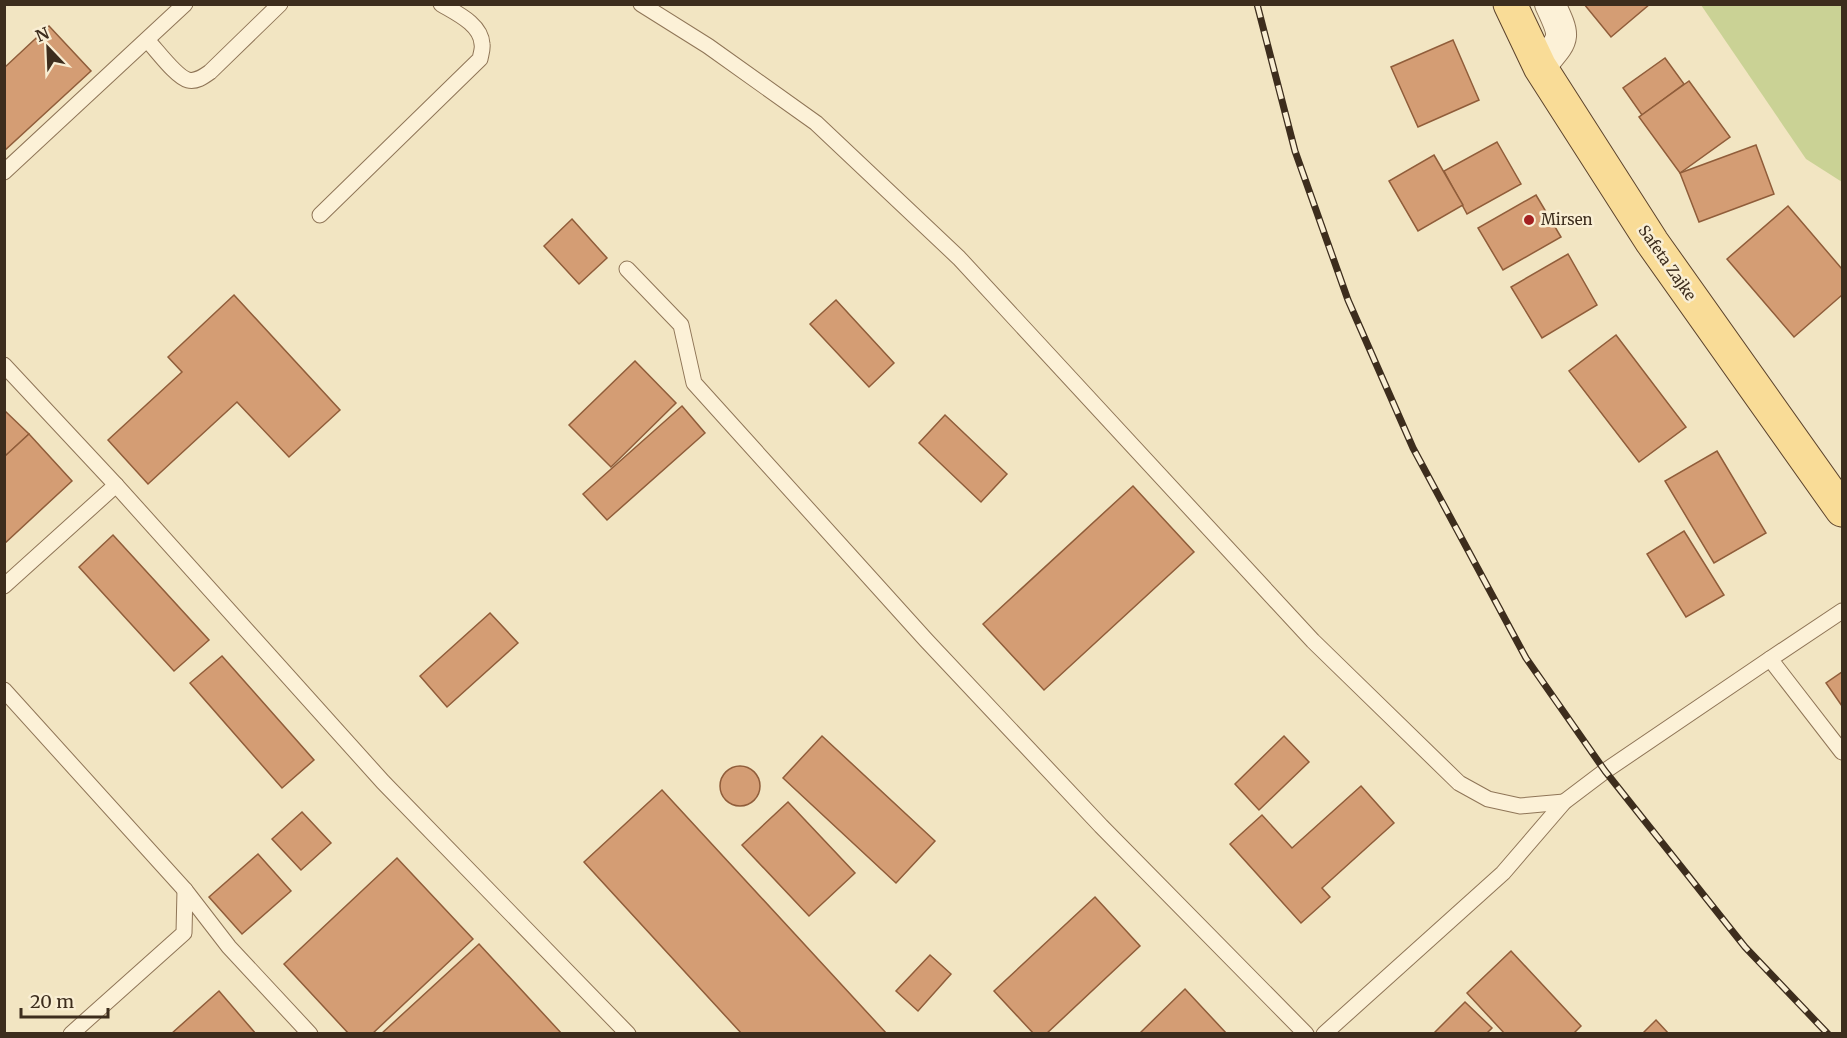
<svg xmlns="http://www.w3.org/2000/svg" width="1847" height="1038" font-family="Merriweather,serif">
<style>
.green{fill:#cad295}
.building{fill:#d49d74;stroke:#905d3a;stroke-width:1.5}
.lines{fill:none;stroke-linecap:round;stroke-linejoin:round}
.service-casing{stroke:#8f7557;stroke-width:17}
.minor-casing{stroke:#8f7557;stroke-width:32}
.primary-casing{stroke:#5c432c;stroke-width:35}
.service{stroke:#fcf1d7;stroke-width:15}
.minor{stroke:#fcf1d7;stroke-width:30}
.primary{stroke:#f9dc97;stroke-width:33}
.rail-casing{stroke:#3d2d1d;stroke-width:7}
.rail{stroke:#f9eed3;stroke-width:4.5;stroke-dasharray:14;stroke-linecap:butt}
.poi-dot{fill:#a42121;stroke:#f9eed3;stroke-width:2}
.labels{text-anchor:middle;stroke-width:5;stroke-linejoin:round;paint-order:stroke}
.poi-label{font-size:15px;fill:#3d2d1d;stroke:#f9eed3;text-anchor:start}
.street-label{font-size:15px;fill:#3d2d1d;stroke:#f9eed3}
</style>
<rect width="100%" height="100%" fill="#f2e5c2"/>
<!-- green -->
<path class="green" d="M1701,5H1842V182L1806,159Z"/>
<!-- building -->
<g class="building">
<path d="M1584,4H1650L1611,37Z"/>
<path d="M49,26L91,71L4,151V68Z"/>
<path d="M1453,40L1479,100L1418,127L1391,67Z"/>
<path d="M1665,58L1684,84L1642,115L1623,88Z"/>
<path d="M1689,81L1730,137L1680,173L1639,117Z"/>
<path d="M1497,142L1521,184L1467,214L1444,171Z"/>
<path d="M1756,145L1774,194L1699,222L1680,173Z"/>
<path d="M1434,155L1463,205L1418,231L1389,181Z"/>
<path d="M1536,195L1561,237L1503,270L1478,228Z"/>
<path d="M1788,206L1842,269V295L1794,337L1727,259Z"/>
<path d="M572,219L607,258L579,284L544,246Z"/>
<path d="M1568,254L1597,305L1542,338L1511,287Z"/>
<path d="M234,295L340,410L289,457L237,402L148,484L108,440L182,372L168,357Z"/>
<path d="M836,300L894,363L869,387L810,324Z"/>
<path d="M1616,335L1686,427L1639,462L1569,371Z"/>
<path d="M635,361L676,403L611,467L569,425Z"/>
<path d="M682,406L705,433L607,520L583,494Z"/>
<path d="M4,410L29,434L4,457Z"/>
<path d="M945,415L1007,474L981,502L919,443Z"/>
<path d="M29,434L72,481L4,544V457Z"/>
<path d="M1717,451L1766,533L1714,563L1665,481Z"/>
<path d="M1133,486L1194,552L1044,690L983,624Z"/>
<path d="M1684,531L1724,595L1686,617L1647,554Z"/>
<path d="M113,535L209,640L174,671L79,567Z"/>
<path d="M490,613L518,643L447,707L420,676Z"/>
<path d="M222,656L314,760L282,788L190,683Z"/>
<path d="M1842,672V706L1826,683Z"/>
<path d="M822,736L935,841L896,883L783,778Z"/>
<path d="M1284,736L1309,762L1259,810L1235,784Z"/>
<circle cx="740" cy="786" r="20"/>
<path d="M1361,786L1394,823L1322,888L1330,897L1301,923L1230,844L1262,815L1292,848Z"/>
<path d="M662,790L887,1034H742L584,862Z"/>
<path d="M788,802L855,873L809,916L742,845Z"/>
<path d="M302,812L331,843L301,870L272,839Z"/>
<path d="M258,854L291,891L242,934L209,897Z"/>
<path d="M397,858L473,939L372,1034H349L284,964Z"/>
<path d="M1095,897L1140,946L1046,1034H1034L994,991Z"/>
<path d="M479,944L562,1034H381Z"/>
<path d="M1511,951L1581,1026L1573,1034H1505L1467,993Z"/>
<path d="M930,955L951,974L918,1011L896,991Z"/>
<path d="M1185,989L1227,1034H1139Z"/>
<path d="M219,991L256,1034H171Z"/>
<path d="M1465,1002L1492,1028L1486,1034H1433Z"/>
<path d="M1656,1020L1669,1034H1642Z"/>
</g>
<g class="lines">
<defs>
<g id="service">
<path d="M641,4L708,46L816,123L959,258L1313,641L1459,783L1488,799L1520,806L1564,802"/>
<path d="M147,40C156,49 176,77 188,80C196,82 203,77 210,72L280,4"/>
<path d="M4,172L185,4"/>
<path d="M320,215L480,59C481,54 483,48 482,44C481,24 456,13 441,4"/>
<path d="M627,269L681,325L694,383L926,640L1101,826L1306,1034"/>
<path d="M4,365L116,485L383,782L628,1034"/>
<path d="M4,586L116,485"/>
<path d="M1842,611L1770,659L1842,752"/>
<path d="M4,690L185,890L229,947L310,1034"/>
<path d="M71,1034L184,933L185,890"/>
<path d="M1324,1034L1503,873L1564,802L1605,771L1770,659"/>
</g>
<path id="minor" d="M1540,67C1565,37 1567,40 1550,4"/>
<path id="primary" d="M1510,4L1540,67L1652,242L1842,510"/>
</defs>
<!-- service casing -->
<use href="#service" class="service-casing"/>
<!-- minor casing -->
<use href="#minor" class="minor-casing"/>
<!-- primary casing -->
<use href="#primary" class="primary-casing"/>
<!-- service -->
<use href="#service" class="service"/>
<!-- minor -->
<use href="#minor" class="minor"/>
<!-- primary -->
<use href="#primary" class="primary"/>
<defs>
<path id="rail" d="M1257,4L1295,151L1348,300L1413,448L1526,658L1605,771L1745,947L1828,1034"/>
</defs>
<!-- rail casing -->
<use href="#rail" class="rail-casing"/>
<!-- rail -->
<use href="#rail" class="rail"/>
</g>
<!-- markers -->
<circle class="poi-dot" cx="1529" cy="220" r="6"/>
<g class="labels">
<!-- poi labels -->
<g class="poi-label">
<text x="1541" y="225">Mirsen</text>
</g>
<!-- street labels -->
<g class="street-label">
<text transform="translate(1667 263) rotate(55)" y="5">Safeta Zajke</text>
</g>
</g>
<!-- border -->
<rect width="1847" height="1038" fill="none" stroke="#3d2d1d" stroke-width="12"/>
<!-- north arrow -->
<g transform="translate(48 48) rotate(337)" stroke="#f9eed3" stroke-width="4.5" paint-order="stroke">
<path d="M0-4.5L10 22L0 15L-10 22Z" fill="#3d2d1d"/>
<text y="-9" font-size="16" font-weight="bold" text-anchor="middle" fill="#3d2d1d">N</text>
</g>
<!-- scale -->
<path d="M21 1008v9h87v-9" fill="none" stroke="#3d2d1d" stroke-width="3"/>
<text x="30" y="1008" font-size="18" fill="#3d2d1d" stroke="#f9eed3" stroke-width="4.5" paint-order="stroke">20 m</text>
</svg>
